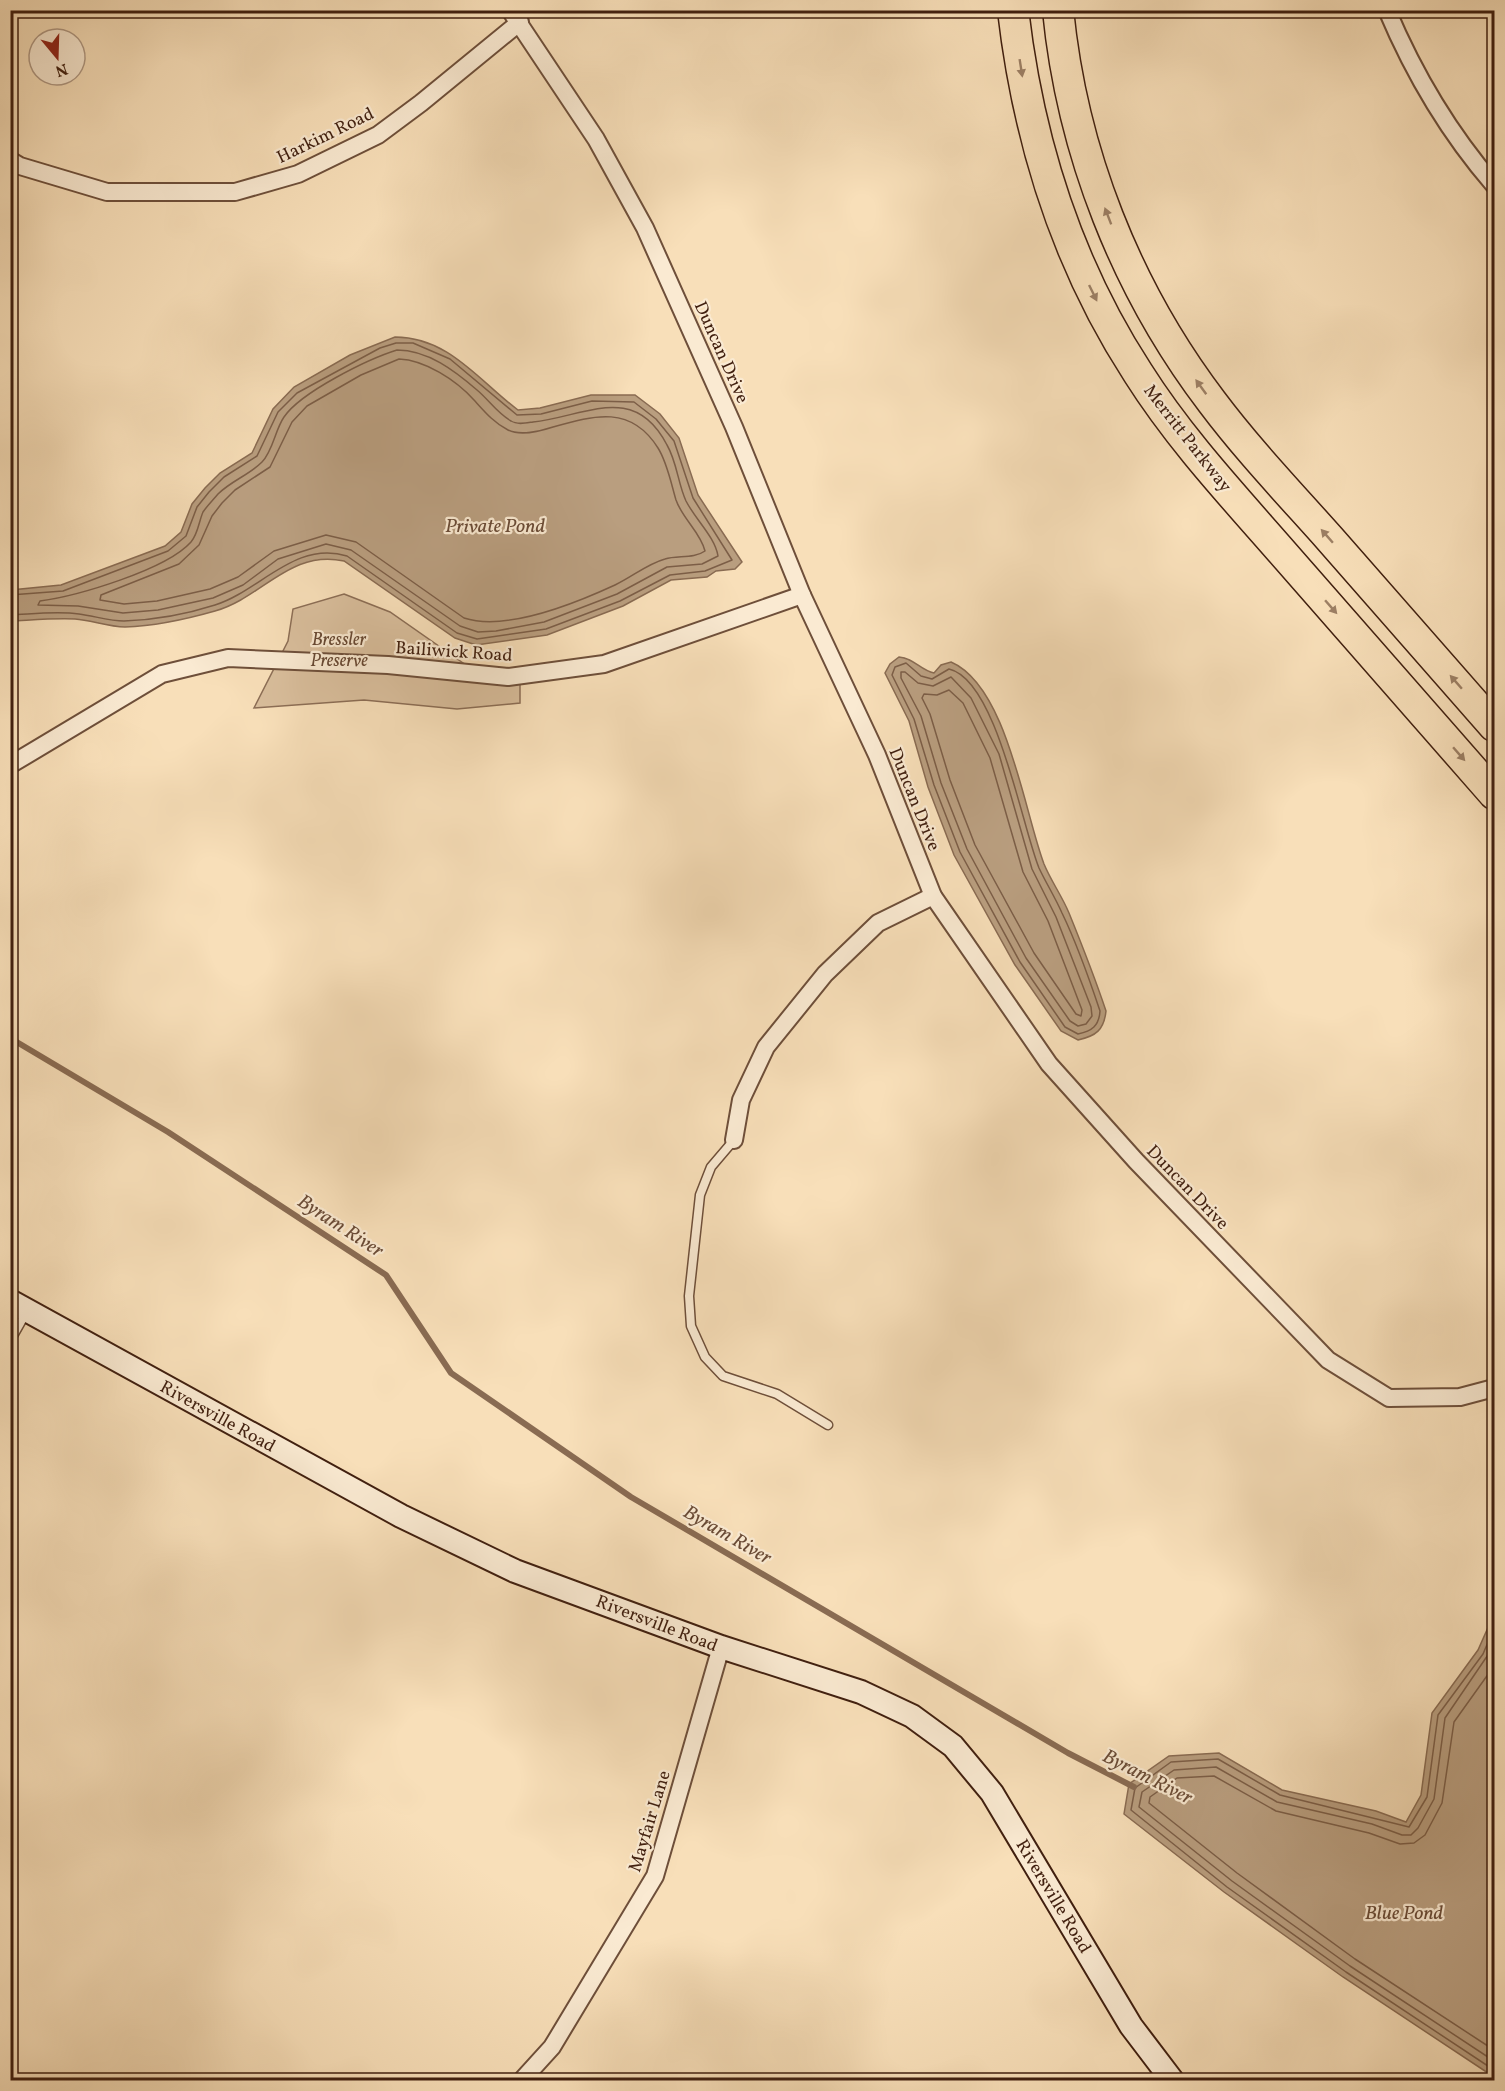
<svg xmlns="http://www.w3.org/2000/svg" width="1505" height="2091" font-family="Vollkorn,serif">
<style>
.green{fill:#d9be9c;stroke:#8c6e56;stroke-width:1.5}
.water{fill:#b99e7f;stroke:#896b52;stroke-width:1.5}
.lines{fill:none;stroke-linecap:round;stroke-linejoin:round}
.shore{stroke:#7c5e47;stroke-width:1.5}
.stream{stroke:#896b52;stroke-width:6}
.lane-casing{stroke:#6e4f3a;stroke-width:11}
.street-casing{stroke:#6e4f3a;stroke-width:20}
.secondary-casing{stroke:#401f0f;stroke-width:26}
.highway-casing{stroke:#401f0f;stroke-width:33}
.lane{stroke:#faead2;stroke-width:8}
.street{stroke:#faead2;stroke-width:16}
.secondary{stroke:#faead2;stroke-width:22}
.highway{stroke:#f8dfb9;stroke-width:30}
.oneway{fill:#9c7f64}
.labels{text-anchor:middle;stroke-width:4.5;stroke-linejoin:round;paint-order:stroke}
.street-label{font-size:18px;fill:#401f0f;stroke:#faead2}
.park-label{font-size:18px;font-style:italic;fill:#664732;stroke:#faead2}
.water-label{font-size:20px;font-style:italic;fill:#6a4b36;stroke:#faead2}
</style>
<rect width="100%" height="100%" fill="#f8dfb9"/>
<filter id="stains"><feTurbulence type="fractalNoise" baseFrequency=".00333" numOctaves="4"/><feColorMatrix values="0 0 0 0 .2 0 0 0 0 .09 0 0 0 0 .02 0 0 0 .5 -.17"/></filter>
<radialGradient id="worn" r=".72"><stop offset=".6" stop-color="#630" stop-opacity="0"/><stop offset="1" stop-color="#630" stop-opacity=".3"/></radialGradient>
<!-- green -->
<path class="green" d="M344,594L390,612L476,672L520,671V703L457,709L364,700L254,708L288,641L293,609Z"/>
<!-- water -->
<g class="water">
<path d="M395,337C449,337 479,381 518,410L540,408L591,395H635L660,414L679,438L698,495L742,562L735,569L716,571L707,577L671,580L623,606L547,635L476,645L455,638L344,561C290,549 262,598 215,611C187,619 155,626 125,627C108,627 91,620 75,619C54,618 32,620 11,621V590L61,585L165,546L181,532L192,504L205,488L220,473L252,453L273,409L294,387L350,355Z"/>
<path d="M899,657C914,658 920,670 934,673L941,665L951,662C1007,686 1024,811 1044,864C1051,881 1062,896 1069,913C1082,945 1095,978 1106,1011C1104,1030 1096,1036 1078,1040L1061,1031L1015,965L954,855L928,787L909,721L885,673L890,664Z"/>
<path d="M1494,1614V2077L1343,1977L1224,1892L1124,1814L1129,1784L1169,1756L1219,1753L1282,1790L1376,1811L1406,1822L1421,1795L1432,1713L1478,1650Z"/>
</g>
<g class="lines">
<!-- shore -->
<g class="shore">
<path d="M397,350C428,350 455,371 477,390C489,400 497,413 511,421C517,425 526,423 533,422C584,417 634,381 667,445C677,462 678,484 686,501C695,519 715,537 718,556L702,564L667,567L617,594L544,622L496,631L478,632L460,626L351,550L326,544L278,559L243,585L213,598L158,610L123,613L78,606L38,605L40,601C77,596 166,570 191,542C198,534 199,521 203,512C207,506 213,500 218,494C231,481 249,475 262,462C273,451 275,430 284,417C301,392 368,359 397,350Z"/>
<path d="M399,359C425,360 456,380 474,400C484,411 494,423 508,430C520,436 541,431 553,427C595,415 631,405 658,448C667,462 671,483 676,500C682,518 701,533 705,551C694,559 677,555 665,559C647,564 632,577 615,585C576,603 507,632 464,618L356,542L326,535L274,551L238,577L210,589L157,601L124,604L100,600L101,595L179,564L199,545L212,516L222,503L235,490L270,467L292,422L307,406L361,375Z"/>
<path d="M10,595L63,591L168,551L186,536L197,507L209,492L224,477L257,456L278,412L297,393L380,348L396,343H413L450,359L517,415L541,414L592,401L634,402L656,419L674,441L693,498L732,560L705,571L670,575L620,601L546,629L477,639L457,633L347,556C295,540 260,591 215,605C187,614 154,620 124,621C110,621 94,616 79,614C57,611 33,614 10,615"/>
<path d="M906,663L921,676L932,679L949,669C997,680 1022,827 1039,868C1046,883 1055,897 1062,913C1077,944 1089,978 1100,1011C1099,1026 1092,1031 1078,1034L1065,1027L1020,962L960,852L934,785L914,719L892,675L895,667Z"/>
<path d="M901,672H905L918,683L933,686L951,677L971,698L999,754L1032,869L1056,917L1091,1007L1092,1016L1086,1024L1078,1026L1070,1021L1026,958L967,849L941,783L921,716L901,678Z"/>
<path d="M949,690L963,703L990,758L1023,872L1048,921L1082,1010L1081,1016L1076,1014L1034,953L975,845L950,780L930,714L922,698L924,694L937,695Z"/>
<path d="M1494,1628L1483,1654L1438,1715L1427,1797L1409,1827L1280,1795L1218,1759L1171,1762L1135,1788L1131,1810L1227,1887L1346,1972L1494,2070"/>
<path d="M1494,1646L1445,1718L1434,1799L1418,1828L1411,1835H1402L1372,1824L1277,1802L1216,1767L1174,1770L1142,1792L1139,1807L1232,1881L1350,1966L1494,2061"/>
<path d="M1494,1666L1454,1722L1442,1803L1425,1835L1414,1843L1400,1844L1369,1833L1276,1811L1214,1776L1177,1778L1150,1797L1149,1803L1237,1873L1355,1959L1494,2050"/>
</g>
<!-- stream -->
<path class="stream" d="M10,1038L168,1132L386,1275L451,1373L631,1497L1068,1753L1134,1787"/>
<defs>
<g id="lane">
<path d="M734,1140L711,1167L700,1195L689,1296L691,1326L705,1357L723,1376L777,1394L828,1425"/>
<path d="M10,1341L27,1311"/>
</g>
<g id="street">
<path d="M510,10L596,139L645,228L734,427L802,595L877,755L933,896L1049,1064L1136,1161L1328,1360L1389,1398L1460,1397L1494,1388"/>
<path d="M1387,10C1414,74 1449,133 1494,185"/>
<path d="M10,160L20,166L107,192H235L298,174L378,135L421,103L520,22"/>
<path d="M10,765L162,674L228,658L388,665L508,677L604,664L802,595"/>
<path d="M734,1140L741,1100L766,1047L825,974L878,923L933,896"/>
<path d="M522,2080L552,2047L655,1876L721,1647"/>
</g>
<path id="secondary" d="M10,1301L401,1516L515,1571L721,1647L861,1692L912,1716L953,1746L992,1793L1131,2026L1172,2080"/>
<g id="highway">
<path d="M1013,10C1028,139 1067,264 1138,373C1181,441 1236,499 1289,560C1358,638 1426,716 1494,794"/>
<path d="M1058,10C1072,152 1126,289 1212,402C1248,450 1290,494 1330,539C1385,602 1440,664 1494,726"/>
</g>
</defs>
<!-- lane casing -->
<use href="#lane" class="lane-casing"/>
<!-- street casing -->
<use href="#street" class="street-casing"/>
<!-- secondary casing -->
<use href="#secondary" class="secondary-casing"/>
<!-- highway casing -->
<use href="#highway" class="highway-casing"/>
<!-- lane -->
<use href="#lane" class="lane"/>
<!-- street -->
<use href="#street" class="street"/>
<!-- secondary -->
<use href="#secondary" class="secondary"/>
<!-- highway -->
<use href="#highway" class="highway"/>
</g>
<!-- one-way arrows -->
<defs><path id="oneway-solid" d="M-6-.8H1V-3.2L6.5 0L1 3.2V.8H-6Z" transform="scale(1.5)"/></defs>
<g class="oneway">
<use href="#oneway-solid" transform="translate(1021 68) rotate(81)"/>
<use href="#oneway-solid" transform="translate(1108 216) rotate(-111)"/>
<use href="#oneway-solid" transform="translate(1093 293) rotate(64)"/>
<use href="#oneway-solid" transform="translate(1201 387) rotate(-126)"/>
<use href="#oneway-solid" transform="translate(1327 536) rotate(-131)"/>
<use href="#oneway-solid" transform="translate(1331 607) rotate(49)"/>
<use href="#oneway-solid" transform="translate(1456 682) rotate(-131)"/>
<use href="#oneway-solid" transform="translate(1459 754) rotate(49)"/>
</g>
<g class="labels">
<!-- street labels -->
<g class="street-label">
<text transform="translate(325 135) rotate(-26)" y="6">Harkim Road</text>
<text transform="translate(722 352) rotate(66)" y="6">Duncan Drive</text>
<text transform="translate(1188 438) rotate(52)" y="6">Merritt Parkway</text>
<text transform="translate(454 651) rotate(4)" y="6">Bailiwick Road</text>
<text transform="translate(915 799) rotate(68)" y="6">Duncan Drive</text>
<text transform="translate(1188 1187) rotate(46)" y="6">Duncan Drive</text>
<text transform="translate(218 1416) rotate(29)" y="6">Riversville Road</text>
<text transform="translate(657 1623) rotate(21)" y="6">Riversville Road</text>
<text transform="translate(649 1821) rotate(-73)" y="6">Mayfair Lane</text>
<text transform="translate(1054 1896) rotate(59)" y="6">Riversville Road</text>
</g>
<!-- park labels -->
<g class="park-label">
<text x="339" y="645">Bressler<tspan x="339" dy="21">Preserve</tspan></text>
</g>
<!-- water labels -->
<g class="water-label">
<text x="495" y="532">Private Pond</text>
<text transform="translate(341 1225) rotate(33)" y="7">Byram River</text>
<text transform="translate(728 1534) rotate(30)" y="7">Byram River</text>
<text transform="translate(1148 1776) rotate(27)" y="7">Byram River</text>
<text x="1404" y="1919">Blue Pond</text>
</g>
</g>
<!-- margin -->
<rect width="1505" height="2091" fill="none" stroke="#f8dfb9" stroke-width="36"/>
<rect x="12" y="12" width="1481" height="2067" fill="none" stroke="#401f0f" stroke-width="3"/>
<rect x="18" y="18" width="1469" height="2055" fill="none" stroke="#401f0f" stroke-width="1.5"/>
<!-- north arrow -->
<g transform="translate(57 57) rotate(161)"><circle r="28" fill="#faead2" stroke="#b09984" stroke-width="1.5"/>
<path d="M0-4.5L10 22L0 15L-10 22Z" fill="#8f2418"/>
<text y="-9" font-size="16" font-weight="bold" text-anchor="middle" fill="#401f0f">N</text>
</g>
<rect width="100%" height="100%" filter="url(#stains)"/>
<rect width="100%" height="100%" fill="url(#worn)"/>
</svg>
